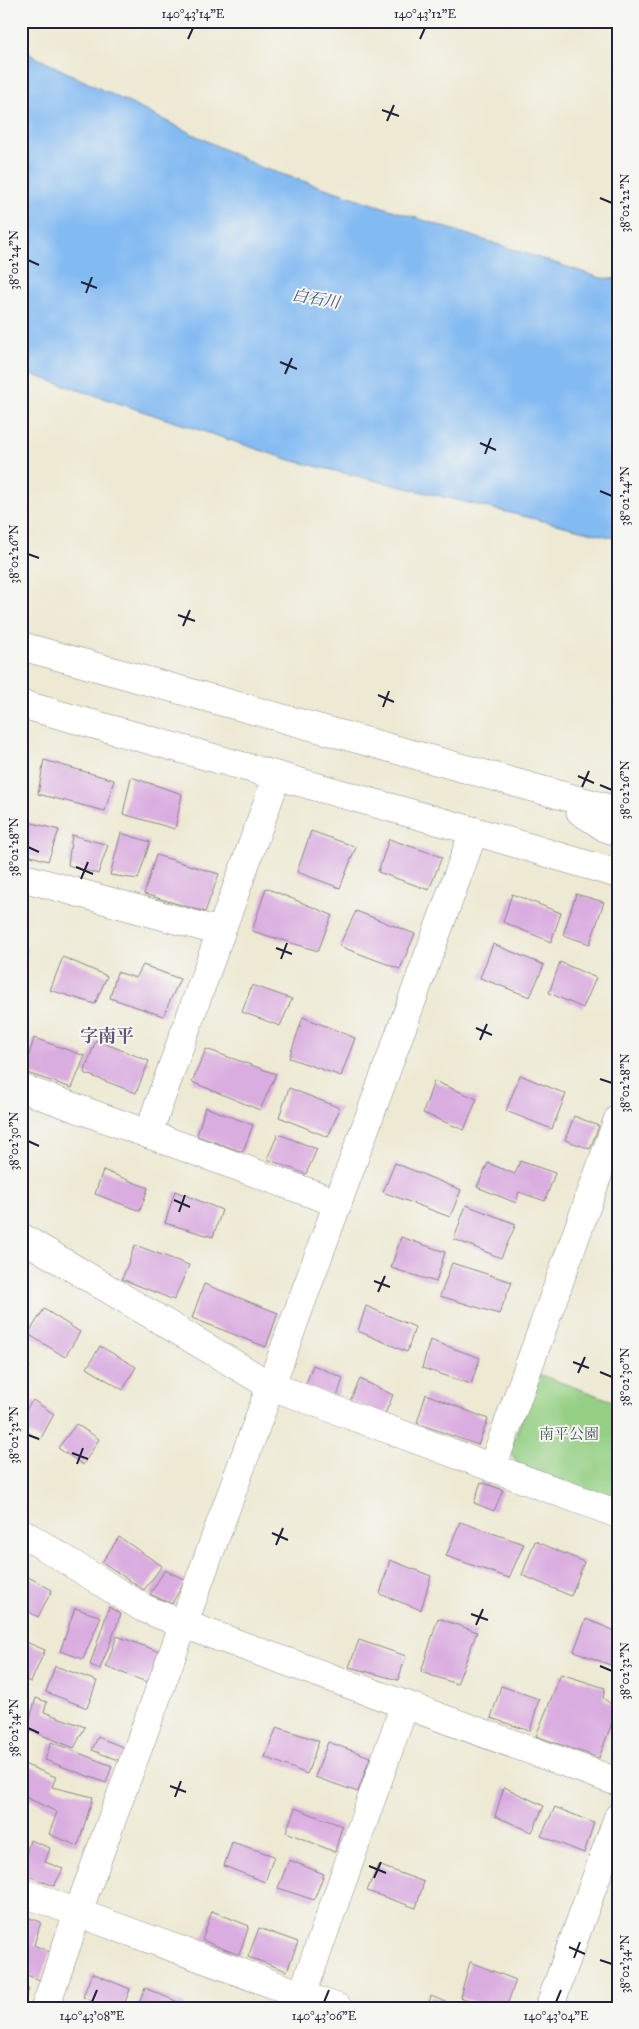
<svg xmlns="http://www.w3.org/2000/svg" width="639" height="2029" font-family="'IM FELL Great Primer','Noto Serif JP',serif">
<style>
.green{fill:#94cf84;stroke:#5b7860}
.water{fill:#82baf2;stroke:#526e96}
.building{fill:#daade0}
.lines{fill:none;stroke-linecap:round;stroke-linejoin:round}
.minor-casing{stroke:#888687;stroke-width:29}
.minor{stroke:#fff;stroke-width:28}
.ticks{fill:none;stroke:#22223b;stroke-width:2}
.labels{text-anchor:middle;stroke-width:4;stroke-linejoin:round;paint-order:stroke}
.park-label{font-size:15px;fill:#445651;stroke:#f6f6f2}
.water-label{font-size:16px;font-style:italic;fill:#44577b;stroke:#f6f6f2}
.quarter-label{font-size:18px;font-weight:bold;fill:#625375;stroke:#f6f6f2}
.neatline{fill:none;stroke:#22223b;stroke-width:2}
.ticks-label{font-size:12px;text-anchor:middle;fill:#22223b}
</style>
<rect width="100%" height="100%" fill="#f6f6f2"/>
<filter id="ink" filterUnits="userSpaceOnUse"><feTurbulence type="fractalNoise" baseFrequency=".02" numOctaves="2"/><feDisplacementMap in="SourceGraphic" scale="10" xChannelSelector="R" yChannelSelector="G"/><feConvolveMatrix kernelMatrix="1 2 1 2 8 2 1 2 1" color-interpolation-filters="sRGB"/></filter>
<filter id="wash" filterUnits="userSpaceOnUse"><feTurbulence type="fractalNoise" baseFrequency=".0096" numOctaves="4" result="noise"/><feDisplacementMap in="SourceGraphic" scale="20" xChannelSelector="R" yChannelSelector="G"/><feGaussianBlur stdDeviation="1.12" result="paint"/><feColorMatrix in="noise" values="0 0 0 0 0 0 0 0 0 0 0 0 0 0 0 0 0 1.4 0 .05"/><feComposite in="paint" operator="in"/></filter>
<g filter="url(#wash)">
<rect width="100%" height="100%" fill="#ede9d3"/>
<!-- green -->
<path class="green" d="M538,1374L618,1403V1501L519,1466L510,1451Z"/>
<!-- water -->
<path class="water" d="M21,50L260,167L601,278L618,279V539L290,460L21,371Z"/>
<g id="blocks">
<!-- building -->
<g class="building">
<path d="M44,760L114,780L105,811L38,794Z"/>
<path d="M131,777L182,794L175,829L123,814Z"/>
<path d="M21,820L59,830L48,861L21,853Z"/>
<path d="M311,831L356,847L340,888L297,872Z"/>
<path d="M121,833L150,842L138,879L110,875Z"/>
<path d="M72,835L108,845L98,874L68,865Z"/>
<path d="M389,839L442,857L429,890L378,872Z"/>
<path d="M156,855L219,874L205,912L144,894Z"/>
<path d="M266,888L332,915L318,951L252,931Z"/>
<path d="M512,894L561,913L551,942L503,922Z"/>
<path d="M576,894L604,902L590,944L563,935Z"/>
<path d="M356,911L415,934L400,969L339,946Z"/>
<path d="M493,944L544,965L530,997L480,978Z"/>
<path d="M21,946L28,948L22,969H21Z"/>
<path d="M63,957L107,976L95,1004L50,990Z"/>
<path d="M560,962L596,978L583,1008L549,993Z"/>
<path d="M143,965L180,979L163,1016L110,998L117,972L136,978Z"/>
<path d="M252,985L292,999L280,1026L242,1012Z"/>
<path d="M303,1017L355,1038L341,1076L289,1058Z"/>
<path d="M34,1038L85,1056L72,1088L24,1072Z"/>
<path d="M96,1040L149,1061L136,1093L84,1073Z"/>
<path d="M206,1049L276,1074L260,1110L192,1082Z"/>
<path d="M520,1075L566,1094L552,1129L506,1111Z"/>
<path d="M434,1081L477,1099L464,1130L423,1113Z"/>
<path d="M289,1088L340,1108L328,1137L279,1117Z"/>
<path d="M205,1107L253,1125L243,1152L197,1136Z"/>
<path d="M574,1116L599,1126L590,1149L565,1140Z"/>
<path d="M278,1134L317,1149L306,1174L267,1159Z"/>
<path d="M520,1161L555,1173L545,1201L519,1192L516,1203L477,1187L488,1163L515,1174Z"/>
<path d="M395,1163L461,1190L450,1217L383,1192Z"/>
<path d="M103,1170L148,1188L140,1211L95,1194Z"/>
<path d="M175,1191L222,1210L213,1237L165,1223Z"/>
<path d="M466,1205L516,1224L501,1258L454,1239Z"/>
<path d="M401,1237L445,1252L436,1282L391,1268Z"/>
<path d="M135,1245L189,1265L174,1300L122,1279Z"/>
<path d="M452,1263L512,1282L499,1314L440,1296Z"/>
<path d="M204,1284L278,1313L266,1347L192,1318Z"/>
<path d="M366,1306L415,1327L407,1352L358,1331Z"/>
<path d="M44,1309L80,1332L65,1357L28,1334Z"/>
<path d="M430,1340L480,1358L471,1384L422,1368Z"/>
<path d="M100,1346L136,1367L123,1390L87,1368Z"/>
<path d="M21,1361L30,1366L21,1383Z"/>
<path d="M313,1365L343,1378L337,1397L305,1386Z"/>
<path d="M360,1379L393,1395L385,1414L350,1401Z"/>
<path d="M426,1394L488,1419L478,1445L417,1423Z"/>
<path d="M33,1400L54,1414L40,1440L21,1428V1416Z"/>
<path d="M76,1424L99,1439L83,1465L58,1448Z"/>
<path d="M481,1482L503,1490L494,1511L474,1503Z"/>
<path d="M460,1522L524,1544L509,1578L446,1556Z"/>
<path d="M119,1537L162,1566L144,1590L102,1562Z"/>
<path d="M535,1541L584,1562L571,1596L522,1575Z"/>
<path d="M618,1550V1569L611,1567Z"/>
<path d="M390,1560L431,1576L421,1610L380,1594Z"/>
<path d="M165,1570L185,1580L172,1604L150,1594Z"/>
<path d="M21,1573L52,1590L38,1617L21,1607Z"/>
<path d="M109,1607L121,1614L100,1669L90,1665Z"/>
<path d="M75,1608L101,1617L83,1659L60,1651Z"/>
<path d="M438,1618L477,1632L457,1684L421,1672Z"/>
<path d="M586,1619L618,1632V1668L574,1651Z"/>
<path d="M117,1636L160,1652L147,1682L106,1667Z"/>
<path d="M21,1640L45,1650L31,1682L21,1678Z"/>
<path d="M359,1640L406,1656L398,1680L349,1667Z"/>
<path d="M55,1666L97,1681L87,1708L46,1692Z"/>
<path d="M561,1674L605,1688L603,1698L617,1709L599,1758L536,1736Z"/>
<path d="M501,1686L539,1699L530,1731L491,1718Z"/>
<path d="M36,1698L47,1702L44,1712L85,1727L74,1748L27,1729Z"/>
<path d="M277,1727L319,1741L307,1774L265,1757Z"/>
<path d="M98,1737L125,1748L120,1761L92,1750Z"/>
<path d="M51,1742L112,1766L106,1783L45,1760Z"/>
<path d="M328,1742L370,1757L358,1792L315,1777Z"/>
<path d="M21,1763L56,1777L52,1787L93,1797L78,1846L49,1834L57,1812L21,1795Z"/>
<path d="M504,1787L544,1806L532,1832L495,1816Z"/>
<path d="M555,1807L594,1823L584,1853L541,1836Z"/>
<path d="M295,1808L342,1826L335,1852L286,1832Z"/>
<path d="M30,1840L50,1848L45,1862L63,1869L54,1886L21,1873Z"/>
<path d="M232,1842L274,1856L265,1882L224,1866Z"/>
<path d="M289,1860L324,1874L314,1900L278,1888Z"/>
<path d="M378,1865L424,1882L416,1908L367,1891Z"/>
<path d="M212,1911L249,1926L239,1955L202,1940Z"/>
<path d="M21,1915L41,1922L34,1945L50,1952L40,1980L21,1973Z"/>
<path d="M259,1928L298,1942L287,1971L248,1957Z"/>
<path d="M470,1962L516,1980L506,2008H492L460,1997Z"/>
<path d="M92,1973L130,1989L123,2008H107L83,1997Z"/>
<path d="M21,1986L29,1989L22,2008H21Z"/>
<path d="M145,1988L185,2005L184,2008H137Z"/>
<path d="M431,1996L460,2008H427Z"/>
</g>
</g>
</g>
<g filter="url(#ink)">
<use href="#blocks" fill-opacity="0" stroke="#888687" stroke-width="1"/>
<g class="lines">
<defs>
<g id="minor">
<path d="M21,646L618,811"/>
<path d="M21,704L474,831L618,874"/>
<path d="M580,811L606,828L618,832"/>
<path d="M21,877L221,932"/>
<path d="M21,1088L338,1203"/>
<path d="M148,1134L277,776"/>
<path d="M21,1237L271,1386L618,1514"/>
<path d="M492,1468L618,1119"/>
<path d="M21,1532L143,1608L183,1624L618,1782"/>
<path d="M21,1892L338,2008"/>
<path d="M302,1995L405,1704"/>
<path d="M45,2008L78,1912L474,831"/>
<path d="M549,2008L618,1817"/>
</g>
</defs>
<!-- minor casing -->
<use href="#minor" class="minor-casing"/>
<!-- minor -->
<use href="#minor" class="minor"/>
</g>
</g>
<!-- ticks -->
<path class="ticks" d="M188,39L193,28M420,39L425,28M382,110L399,116M387,121L394,105M600,198L612,203M28,260L39,265M81,282L97,288M86,293L92,277M280,362L297,369M285,374L292,358M480,443L496,450M485,454L491,438M600,491L612,496M28,554L39,558M178,615L195,621M183,626L190,610M378,695L394,702M383,707L389,691M578,776L594,783M600,785L612,790M582,787L589,771M28,847L39,852M76,867L93,874M81,879L88,862M276,948L292,954M281,959L287,943M476,1028L492,1035M480,1040L487,1024M600,1079L612,1083M28,1141L39,1146M174,1200L190,1207M179,1212L185,1195M374,1281L390,1287M378,1292L385,1276M573,1362L589,1368M600,1372L612,1377M578,1373L585,1357M28,1435L39,1439M72,1453L88,1459M77,1464L83,1448M272,1533L288,1540M276,1545L283,1528M471,1614L488,1620M476,1625L483,1609M600,1666L612,1671M28,1728L39,1733M170,1786L186,1792M175,1797L181,1781M369,1866L386,1873M374,1878L381,1862M569,1947L585,1954M574,1958L580,1942M600,1960L612,1964M92,2002L97,1990M324,2002L329,1990M556,2002L561,1990"/>
<g class="labels">
<!-- park labels -->
<g class="park-label">
<text x="569" y="1439">南平公園</text>
</g>
<!-- water labels -->
<g class="water-label">
<text transform="translate(316 298) rotate(10)" y="6">白石川</text>
</g>
<!-- quarter labels -->
<g class="quarter-label">
<text x="107" y="1042">字南平</text>
</g>
</g>
<!-- margin -->
<rect width="639" height="2029" fill="none" stroke="#f6f6f2" stroke-width="55"/>
<rect x="28" y="28" width="584" height="1974" class="neatline"/>
<g class="ticks-label">
<text x="193" y="18">140°43'14"E</text>
<text x="425" y="18">140°43'12"E</text>
<text transform="translate(625 203) rotate(-90)" y="4">38°02'22"N</text>
<text transform="translate(14 260) rotate(-90)" y="4">38°02'24"N</text>
<text transform="translate(625 496) rotate(-90)" y="4">38°02'24"N</text>
<text transform="translate(14 554) rotate(-90)" y="4">38°02'26"N</text>
<text transform="translate(625 790) rotate(-90)" y="4">38°02'26"N</text>
<text transform="translate(14 847) rotate(-90)" y="4">38°02'28"N</text>
<text transform="translate(625 1083) rotate(-90)" y="4">38°02'28"N</text>
<text transform="translate(14 1141) rotate(-90)" y="4">38°02'30"N</text>
<text transform="translate(625 1377) rotate(-90)" y="4">38°02'30"N</text>
<text transform="translate(14 1435) rotate(-90)" y="4">38°02'32"N</text>
<text transform="translate(625 1671) rotate(-90)" y="4">38°02'32"N</text>
<text transform="translate(14 1728) rotate(-90)" y="4">38°02'34"N</text>
<text transform="translate(625 1964) rotate(-90)" y="4">38°02'34"N</text>
<text x="92" y="2020">140°43'08"E</text>
<text x="324" y="2020">140°43'06"E</text>
<text x="556" y="2020">140°43'04"E</text>
</g>
</svg>
